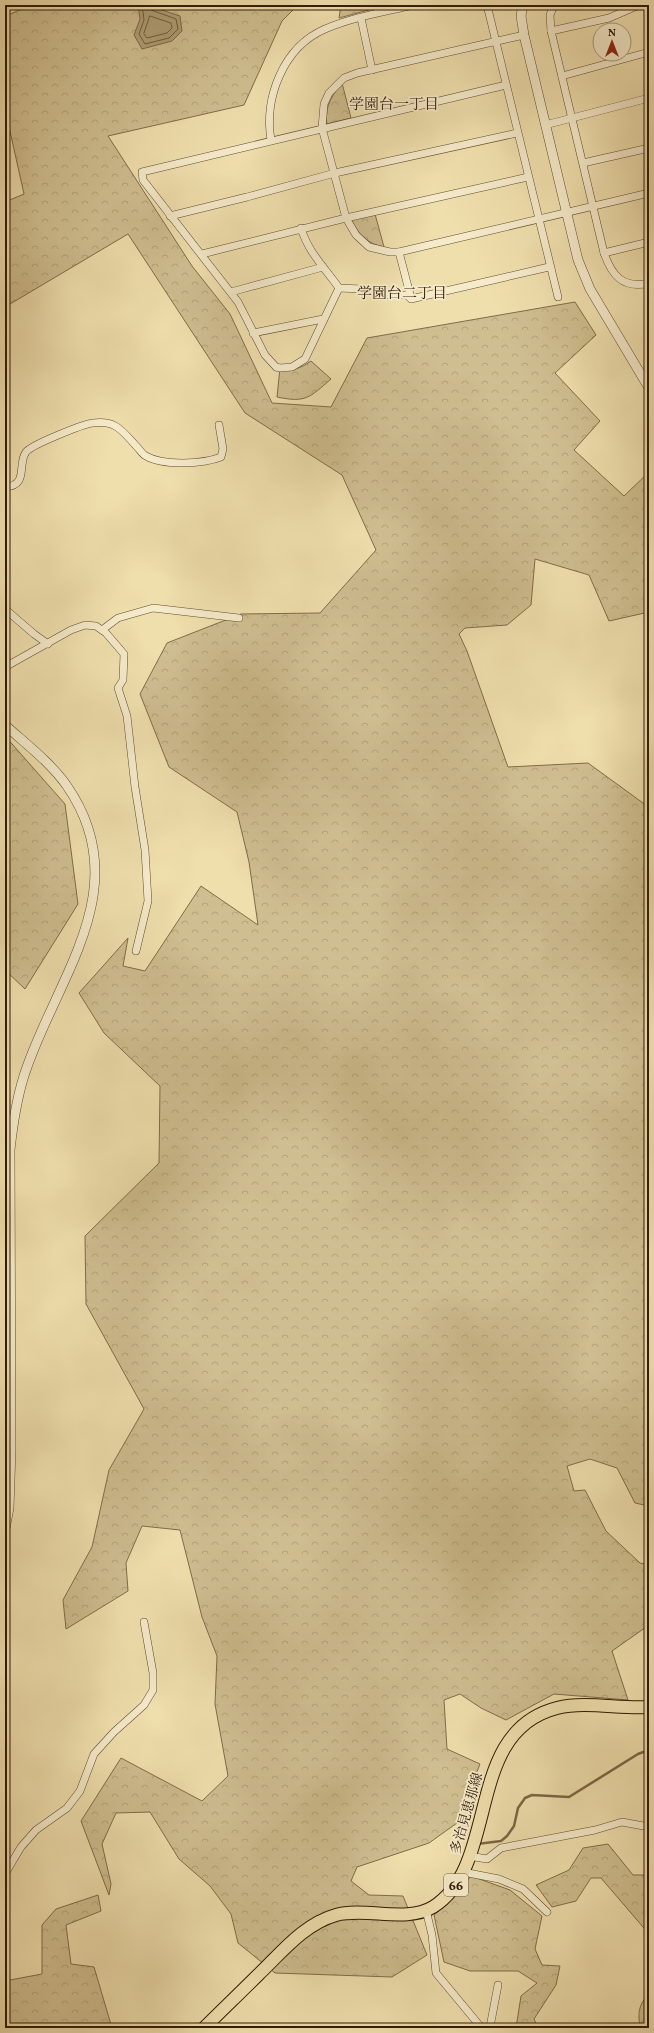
<svg xmlns="http://www.w3.org/2000/svg" width="654" height="2033" font-family="Vollkorn,'Noto Serif JP',serif">
<style>
.forest{fill:url(#forest-crowns);stroke:#806c49}
.water{fill:#ae9c73;stroke:#7c6846}
.lines{fill:none;stroke-linecap:round;stroke-linejoin:round}
.shore{stroke:#705c3a;stroke-width:1}
.stream{stroke:#7c6846;stroke-width:2.5}
.minor-casing{stroke:#604c2d;stroke-width:8}
.tertiary-casing{stroke:#604c2d;stroke-width:10}
.primary-casing{stroke:#311b02;stroke-width:14}
.minor{stroke:#f5eaca;stroke-width:7}
.tertiary{stroke:#f5eaca;stroke-width:9}
.primary{stroke:#efdfad;stroke-width:12}
.labels{text-anchor:middle;stroke-width:3.5;stroke-linejoin:round;paint-order:stroke}
.shield{fill:#f5eaca;stroke:#6c593e;stroke-width:1}
.shield-label{font-size:13px;font-weight:bold;fill:#311b02}
.street-label{font-size:14px;fill:#311b02;stroke:#f5eaca}
.neighbourhood-label{font-size:15px;fill:#311b02;stroke:#f5eaca}
</style>
<defs>
<pattern id="forest-crowns" width="20" height="18" patternUnits="userSpaceOnUse"><rect width="20" height="18" fill="#cfbe90"/><path d="M2 6a3 3 0 1 1 6 0M12 15a3 3 0 1 1 6 0" fill="none" stroke="#b2a37b"/></pattern>
</defs>
<rect width="100%" height="100%" fill="#efdfad"/>
<filter id="stains"><feTurbulence type="fractalNoise" baseFrequency=".005" numOctaves="4"/><feColorMatrix values="0 0 0 0 .2 0 0 0 0 .09 0 0 0 0 .02 0 0 0 .5 -.17"/></filter>
<radialGradient id="worn" r=".72"><stop offset=".6" stop-color="#630" stop-opacity="0"/><stop offset="1" stop-color="#630" stop-opacity=".3"/></radialGradient>
<!-- forest -->
<g class="forest">
<path d="M32,5H298L282,21L244,105L108,136L192,266L230,314L272,403L331,407L367,338L575,302L596,335L555,373L600,421L574,450L624,496L649,472V612L609,621L589,575L535,559L531,605L507,625L465,628L459,634L467,651L508,767L588,763L643,803L649,812V1506L635,1503L617,1468L590,1459L567,1466L574,1491L585,1490L606,1531L640,1563L649,1565V1625L612,1651L628,1700L554,1694L506,1720L481,1708L460,1694L444,1700L447,1749L480,1764L457,1823L429,1843L357,1867L351,1881L369,1895L403,1896L427,1955L392,1977L275,1973L238,1943L231,1914L210,1886L179,1859L150,1812L116,1813L102,1844L111,1884L109,1895L81,1821L121,1758L202,1801L228,1776L215,1704L217,1656L202,1617L180,1530L142,1526L126,1563L128,1591L66,1629L63,1600L92,1547L109,1470L144,1409L86,1304L85,1236L159,1163L160,1086L104,1033L79,993L128,938L123,966L145,971L201,886L258,925L249,862L237,812L169,767L140,694L167,643L241,614L320,613L376,550L342,475L245,413L128,234L5,307V202L24,194L5,109V16Z"/>
<path d="M341,5H387L339,18Z"/>
<path d="M342,83L351,118L327,124C324,108 332,95 342,83Z"/>
<path d="M375,214L384,247C368,244 357,234 351,219Z"/>
<path d="M311,361L331,379C309,398 306,403 277,397L280,368C292,371 300,369 311,361Z"/>
<path d="M5,736L65,804L78,904L25,989L5,970Z"/>
<path d="M608,1844L633,1875H649V1934L601,1878H591L576,1901L552,1907L536,1885L569,1870L583,1848Z"/>
<path d="M471,1876L510,1890L542,1916L535,1949L542,1965L560,1966L556,1985L534,2019L538,2028H516L521,1996L537,1983L518,1971H470L444,1962L434,1915L451,1900Z"/>
<path d="M98,1895L101,1911L66,1925L71,1964L94,1967L112,2028H5V1981L42,1974V1925L56,1909Z"/>
<path d="M649,1994V2028H640C638,2013 638,2005 649,1994Z"/>
</g>
<!-- water -->
<path class="water" d="M138,5H147L180,16L182,31L172,41L142,49L134,35L140,19Z"/>
<g class="lines">
<!-- shore -->
<g class="shore">
<path d="M142,5L144,20L139,34L145,44L169,38L178,29L176,19L151,10L148,5"/>
<path d="M150,16L171,23L172,28L167,33L147,38L144,34Z"/>
</g>
<!-- stream -->
<path class="stream" d="M477,1844L501,1841L507,1836L514,1826L518,1808L525,1798L532,1795L569,1797L638,1754L649,1750"/>
<defs>
<g id="minor">
<path d="M487,5L558,297"/>
<path d="M554,5L550,15L551,31L604,253C612,276 623,289 649,283"/>
<path d="M361,18L372,70"/>
<path d="M551,31L609,18L639,5"/>
<path d="M524,35L357,73L344,78L329,93L324,104L322,128L346,218L356,235L369,247L390,252H399L649,193"/>
<path d="M562,76L649,52"/>
<path d="M545,125L649,98"/>
<path d="M271,140C264,98 283,47 325,29C353,17 384,12 413,5"/>
<path d="M583,163L649,148"/>
<path d="M170,216L247,197L335,173L517,133"/>
<path d="M301,228C308,252 325,268 339,288L362,289L384,295H407L411,299L549,267"/>
<path d="M399,252L411,298"/>
<path d="M604,253L649,242"/>
<path d="M202,254L346,218L528,177"/>
<path d="M339,288L305,359L292,367L280,368L276,367L265,355L238,302L143,180L142,172L506,85"/>
<path d="M231,292L323,267"/>
<path d="M253,333L323,319"/>
<path d="M5,487C29,486 17,464 26,452C31,445 83,424 93,423C117,420 122,431 138,448C140,450 143,455 146,456C163,466 203,464 221,457L223,449L219,425"/>
<path d="M5,609L34,634L48,644"/>
<path d="M102,630L118,618L153,608L239,618"/>
<path d="M5,667L71,630L85,625L96,626L106,633L124,654L123,680L118,688L127,716L135,787L145,850L148,901L136,951"/>
<path d="M469,1856L487,1859L501,1848L595,1830L622,1822L649,1827"/>
<path d="M463,1872L499,1879L523,1889L547,1912"/>
<path d="M5,1874L21,1847L36,1830L67,1808L80,1791L94,1754L114,1732L144,1705L153,1690V1673L144,1622"/>
<path d="M426,1910L432,1935L436,1973L480,2026L485,2028"/>
<path d="M487,2028L490,2027L498,1985"/>
</g>
<g id="tertiary">
<path d="M523,5L521,16L524,35L578,260L590,289L649,388"/>
<path d="M5,725C26,744 51,763 67,786C136,886 60,973 27,1067C17,1094 13,1122 10,1150L11,1450L9,1508L5,1529"/>
</g>
<path id="primary" d="M204,2028C222,2010 241,1992 259,1974C282,1952 304,1924 336,1915C365,1907 407,1923 433,1907C501,1864 463,1732 557,1708C586,1701 619,1709 649,1707"/>
</defs>
<!-- minor casing -->
<use href="#minor" class="minor-casing"/>
<!-- tertiary casing -->
<use href="#tertiary" class="tertiary-casing"/>
<!-- primary casing -->
<use href="#primary" class="primary-casing"/>
<!-- minor -->
<use href="#minor" class="minor"/>
<!-- tertiary -->
<use href="#tertiary" class="tertiary"/>
<!-- primary -->
<use href="#primary" class="primary"/>
</g>
<g class="labels">
<!-- shield labels -->
<rect class="shield" x="444" y="1874" width="24" height="22" rx="3"/>
<g class="shield-label">
<text x="456" y="1890">66</text>
</g>
<!-- street labels -->
<g class="street-label">
<text transform="translate(466 1813) rotate(-74)" y="5">多治見恵那線</text>
</g>
<!-- neighbourhood labels -->
<g class="neighbourhood-label">
<text x="394" y="109">学園台一丁目</text>
<text x="402" y="298">学園台二丁目</text>
</g>
</g>
<!-- margin -->
<rect width="654" height="2033" fill="none" stroke="#efdfad" stroke-width="20"/>
<rect x="6" y="6" width="642" height="2021" fill="none" stroke="#311b02" stroke-width="2"/>
<rect x="10" y="10" width="634" height="2013" fill="none" stroke="#311b02"/>
<!-- north arrow -->
<g transform="translate(612 42)"><circle r="19" fill="#f5eaca" stroke="#a7977a"/>
<path d="M0-3L7 15L0 10L-7 15Z" fill="#8f2418"/>
<text y="-6" font-size="11" font-weight="bold" text-anchor="middle" fill="#311b02">N</text>
</g>
<rect width="100%" height="100%" filter="url(#stains)"/>
<rect width="100%" height="100%" fill="url(#worn)"/>
</svg>
